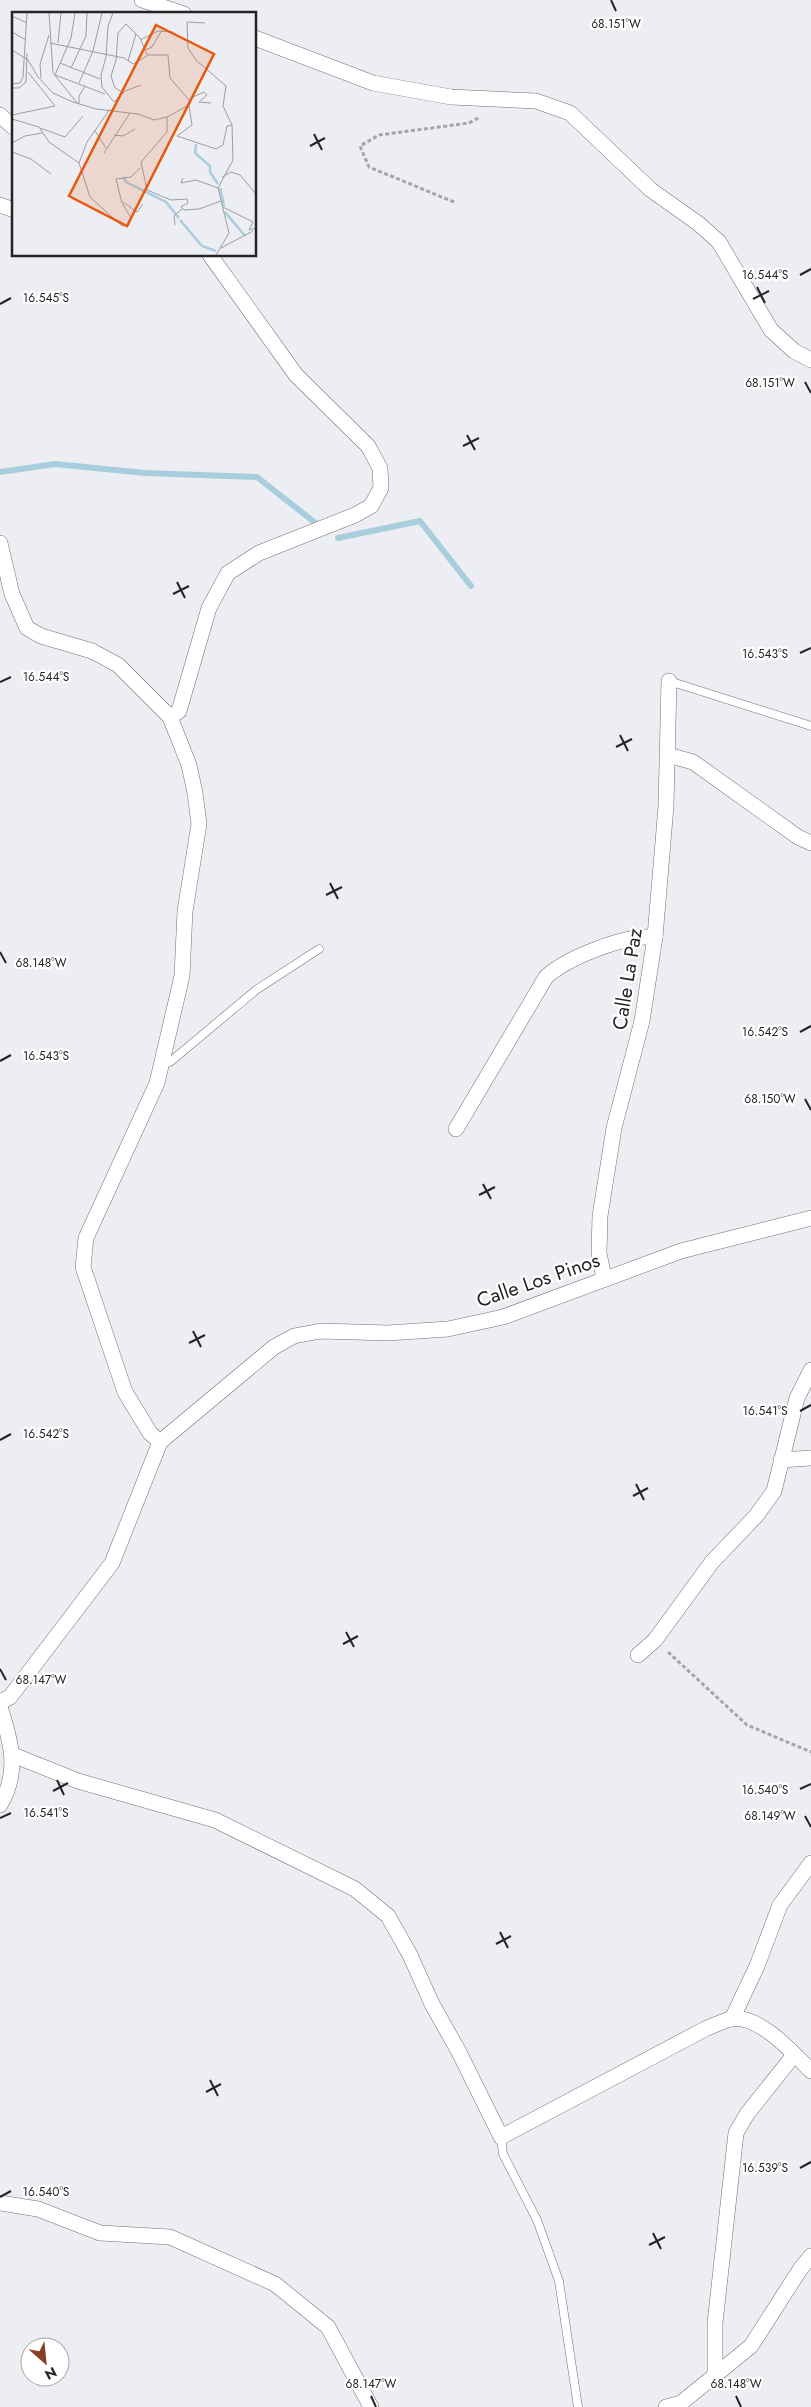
<svg xmlns="http://www.w3.org/2000/svg" width="811" height="2407" font-family="Jost,sans-serif">
<style>
.lines{fill:none;stroke-linecap:round;stroke-linejoin:round}
.stream{stroke:#a8cddd;stroke-width:6}
.service-casing{stroke:#6f7075;stroke-width:9}
.minor-casing{stroke:#6f7075;stroke-width:16}
.path{stroke:#a4a5a9;stroke-width:3;stroke-dasharray:4 2.5;stroke-linecap:butt}
.service{stroke:#fff;stroke-width:8}
.minor{stroke:#fff;stroke-width:15}
.ticks{fill:none;stroke:#232425;stroke-width:2}
.labels{text-anchor:middle;stroke-width:4.5;stroke-linejoin:round;paint-order:stroke}
.street-label{font-size:20px;fill:#232425;stroke:#fff}
.inset-river{fill:none;stroke:#a8cddd;stroke-width:2.5}
.inset-road{fill:none;stroke:#9c9da1;stroke-width:1}
.view{fill:#e8590c;fill-opacity:0.15;stroke:#e8590c;stroke-width:2.5}
.inset-edge{fill:none;stroke:#232425;stroke-width:2.5}
.ticks-label{font-size:12px;text-anchor:middle;fill:#232425;stroke:#fff;stroke-width:4.5;stroke-linejoin:round;paint-order:stroke}
</style>
<rect width="100%" height="100%" fill="#edeef3"/>
<g class="lines">
<!-- stream -->
<g class="stream">
<path d="M0,472L55,464L145,473L257,477L318,525"/>
<path d="M338,538L420,521L471,586"/>
</g>
<defs>
<g id="service">
<path d="M669,681L811,726"/>
<path d="M162,1063L170,1062L256,990L319,949"/>
<path d="M501,2137L503,2154L537,2220L559,2281L578,2407"/>
</g>
<g id="minor">
<path d="M142,0L184,14"/>
<path d="M255,38L373,83L451,97L536,101L570,113L651,190L699,224L719,242L771,330L794,351L811,360"/>
<path d="M0,115L14,128"/>
<path d="M0,205L14,210"/>
<path d="M0,543L12,594L27,628L41,636L92,651L118,665L170,717L189,765L195,793L199,824L185,911L182,976L157,1083L86,1238L83,1267L125,1392L150,1433L160,1442"/>
<path d="M170,717L179,711L209,608L228,573L259,553L355,515L371,506L381,488L380,468L368,446L296,375L210,255"/>
<path d="M668,755L693,762L798,837L811,843"/>
<path d="M456,1129L546,977C568,957 625,935 655,937"/>
<path d="M604,1278L599,1253L600,1216L614,1128L642,1021L655,937L666,806L669,681"/>
<path d="M781,1460L811,1458"/>
<path d="M638,1655L655,1640L712,1562L756,1516L774,1491L797,1398L811,1370"/>
<path d="M0,1702L10,1697L112,1563L160,1442L274,1347L294,1336L321,1331L388,1333L448,1329L503,1317L681,1251L811,1218"/>
<path d="M0,1707C11,1741 20,1772 0,1805"/>
<path d="M13,1755L78,1781L215,1820L355,1889L388,1916L410,1955L432,2004L459,2052L501,2137L705,2029C713,2026 722,2021 731,2019C759,2014 793,2053 811,2071"/>
<path d="M732,2019L757,1966L780,1905L811,1863"/>
<path d="M0,2203L38,2209L100,2233L170,2237L275,2284L328,2327L371,2407"/>
<path d="M715,2376V2323L736,2133L747,2114L794,2055"/>
<path d="M666,2407L681,2403L751,2346L801,2268L811,2256"/>
</g>
</defs>
<!-- service casing -->
<use href="#service" class="service-casing"/>
<!-- minor casing -->
<use href="#minor" class="minor-casing"/>
<!-- path -->
<g class="path">
<path d="M454,202L369,167L360,146L379,135L469,123L480,117"/>
<path d="M668,1652L747,1725L811,1752"/>
</g>
<!-- service -->
<use href="#service" class="service"/>
<!-- minor -->
<use href="#minor" class="minor"/>
</g>
<!-- ticks -->
<path class="ticks" d="M611,0L616,11M314,134L322,150M310,146L325,138M800,275L811,269M757,287L765,303M753,299L769,291M0,304L11,298M805,382L811,393M467,435L475,450M463,446L479,438M177,582L185,598M173,594L189,586M800,653L811,648M0,682L11,677M620,735L628,751M616,747L632,739M330,883L338,899M326,895L342,887M0,952L6,963M800,1032L811,1026M0,1061L11,1055M805,1099L811,1110M483,1184L491,1199M479,1195L495,1187M193,1331L201,1347M189,1343L205,1335M800,1411L811,1405M0,1440L11,1434M636,1484L644,1500M633,1496L648,1488M346,1632L354,1647M343,1644L358,1636M0,1669L6,1680M57,1780L64,1795M800,1789L811,1784M53,1791L68,1783M805,1816L811,1827M0,1818L11,1813M500,1932L508,1948M496,1944L511,1936M210,2080L218,2096M206,2092L221,2084M800,2168L811,2162M0,2197L11,2191M653,2233L661,2249M649,2245L665,2237M371,2396L376,2407M736,2396L741,2407"/>
<g class="labels">
<!-- street labels -->
<g class="street-label">
<text transform="translate(627 979) rotate(-81)" y="7">Calle La Paz</text>
<text transform="translate(538 1280) rotate(-19)" y="7">Calle Los Pinos</text>
</g>
</g>
<!-- overview -->
<g transform="translate(12 12)">
<rect width="244" height="244" fill="#edeef3"/>
<path class="inset-river" d="M184,132L183,141L198,154V160L206,172M111,165L114,170L154,190L167,206M208,176L212,194M213,200L233,224M168,208L190,234L204,239"/>
<path class="inset-road" d="M37,1L41,61L65,91M101,1L96,14L94,45L89,63L90,75L102,90L113,79L129,73M0,4L15,11M193,11L175,10L176,36L184,48L214,74L211,94L220,113M0,20L14,28M128,28L146,19L161,20M38,31L112,46L121,52L135,44M46,31L49,1M0,38L16,48L26,65L41,81L61,90L84,97L126,102L142,108L155,105L177,93L180,113L165,124L204,137L211,133L215,114L220,113L221,148L206,176L217,221L204,243M133,38L140,35L150,18M116,49L124,22M48,51L88,67M59,56L74,24L75,1M43,63L59,26L63,1M43,63L93,82M29,66L28,52L37,23M67,71L81,39L90,1M0,72L8,71L11,65L15,1M0,76H7L14,70L15,41M112,81L103,76L99,64L104,48L106,21L114,12L128,26L135,43H156L158,66L177,88M67,92V84L73,74M176,92L179,86L192,80L195,83L187,90L199,91M0,103L43,94L16,60M155,105V120L129,150L135,178L159,188L175,187L176,191L169,195L172,198L187,197L209,189M0,107L27,115L37,130L67,151L78,185L110,214L117,213L119,206L110,191L104,167L119,165L128,156M28,116L53,125L71,104M83,119L94,136M102,123L111,124L123,117M0,131L13,124L30,121M0,140L19,147L39,162M92,141L118,101M67,151L75,130L98,97M210,165L219,160L228,163L244,182M171,166L169,171L184,168L206,176M111,190L125,200L131,192M211,195L241,210L237,218L244,216M163,213L162,204L170,197M209,236L241,219"/>
<path class="view" d="M144,13L202,42L115,214L57,184Z"/>
<rect width="244" height="244" class="inset-edge"/>
</g>
<g class="ticks-label">
<text x="616" y="28">68.151°W</text>
<text x="765" y="279">16.544°S</text>
<text x="46" y="302">16.545°S</text>
<text x="770" y="387">68.151°W</text>
<text x="765" y="658">16.543°S</text>
<text x="46" y="681">16.544°S</text>
<text x="41" y="967">68.148°W</text>
<text x="765" y="1036">16.542°S</text>
<text x="46" y="1060">16.543°S</text>
<text x="770" y="1103">68.150°W</text>
<text x="765" y="1415">16.541°S</text>
<text x="46" y="1438">16.542°S</text>
<text x="41" y="1684">68.147°W</text>
<text x="765" y="1794">16.540°S</text>
<text x="46" y="1817">16.541°S</text>
<text x="770" y="1820">68.149°W</text>
<text x="765" y="2172">16.539°S</text>
<text x="46" y="2196">16.540°S</text>
<text x="371" y="2388">68.147°W</text>
<text x="736" y="2388">68.148°W</text>
</g>
<!-- north arrow -->
<g transform="translate(45 2362) rotate(153)"><circle r="24" fill="#ffffff" stroke="#a7a7a8"/>
<path d="M0-4L9 19L0 12L-9 19Z" fill="#883f23"/>
<text y="-8" font-size="14" font-weight="bold" text-anchor="middle" fill="#232425">N</text>
</g>
</svg>
